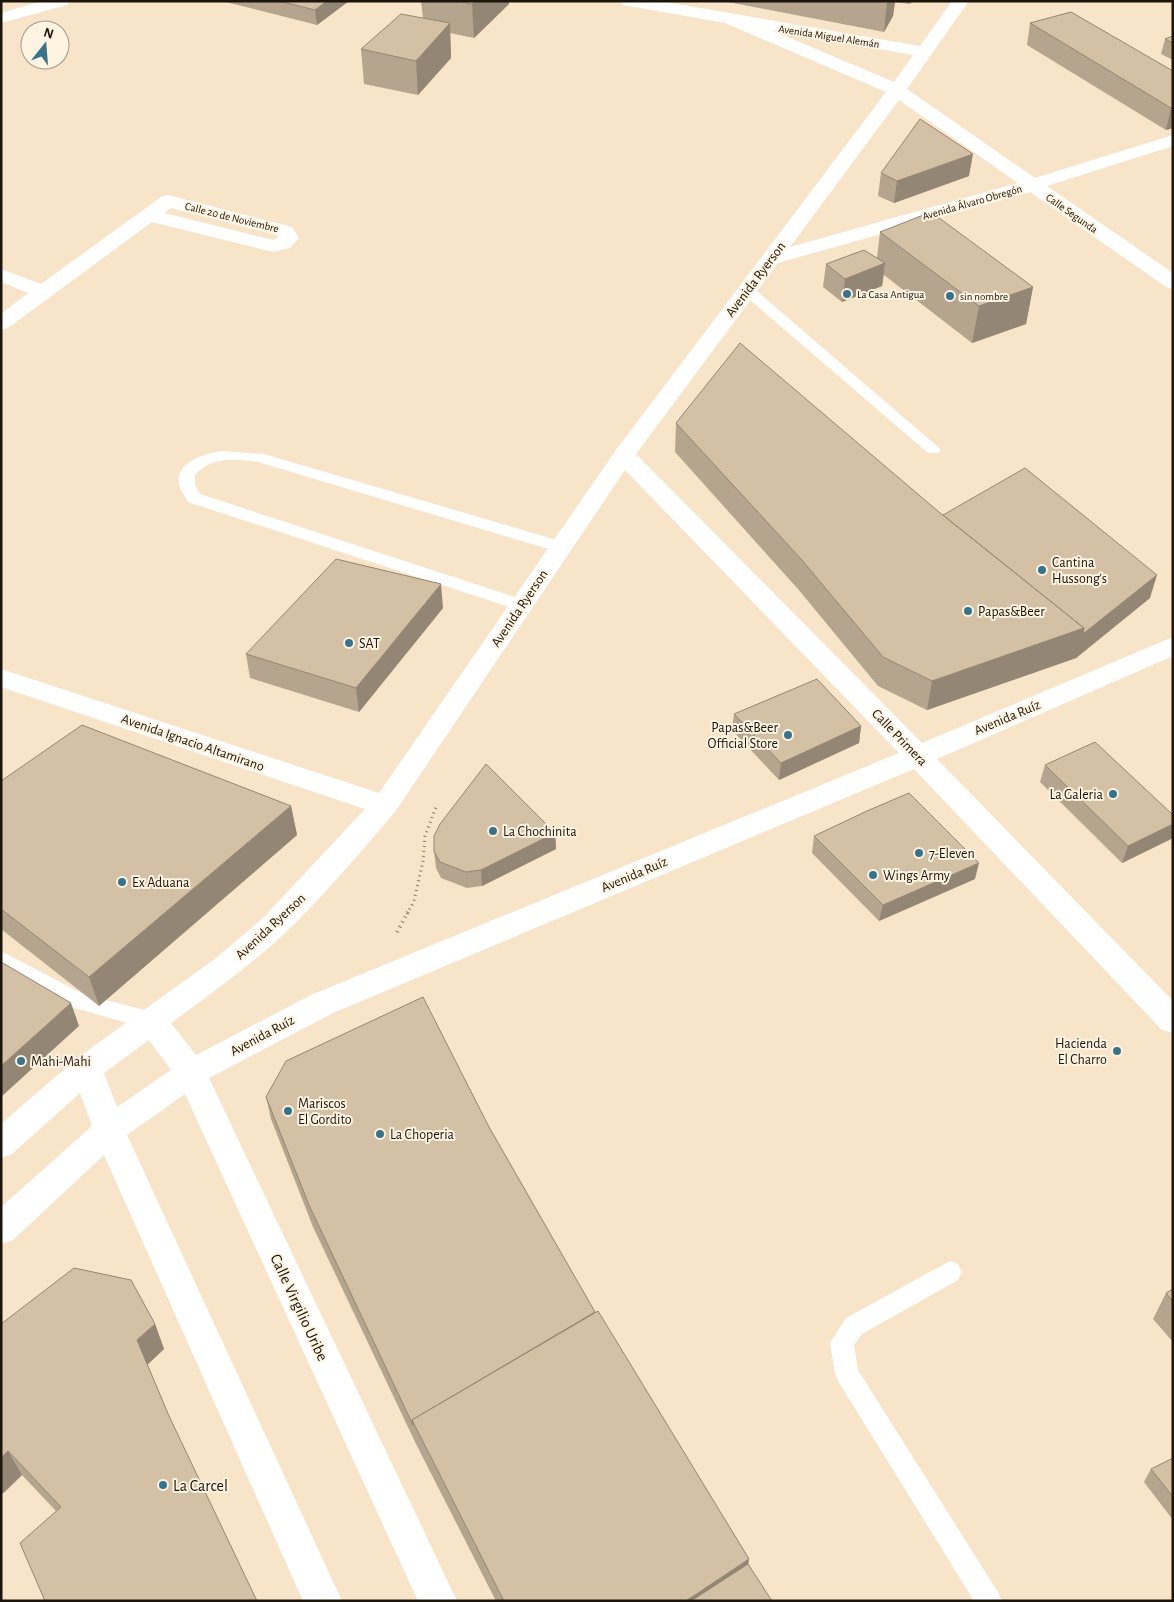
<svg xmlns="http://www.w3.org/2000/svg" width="1174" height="1602" font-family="'Alegreya Sans',sans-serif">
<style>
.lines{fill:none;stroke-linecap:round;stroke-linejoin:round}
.path-far1{stroke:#867a67;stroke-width:3;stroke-dasharray:1 4;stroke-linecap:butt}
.path{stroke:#867a67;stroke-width:4;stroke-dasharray:1 4.5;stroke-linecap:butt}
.service{fill:#fff;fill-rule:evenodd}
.minor{fill:#fff;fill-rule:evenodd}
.wall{fill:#b5a58e}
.shaded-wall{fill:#948674}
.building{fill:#d3c0a5;stroke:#948674}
.poi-dot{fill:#37738a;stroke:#fff3e2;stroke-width:2}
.labels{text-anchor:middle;stroke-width:4;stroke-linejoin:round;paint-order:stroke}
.far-street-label{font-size:11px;fill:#1b150b;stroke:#fff3e2}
.far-poi-label{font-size:11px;fill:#1b150b;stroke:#fff3e2;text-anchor:start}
.street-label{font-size:14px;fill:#1b150b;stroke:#fff3e2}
.poi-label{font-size:14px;fill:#1b150b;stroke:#fff3e2;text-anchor:start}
.near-street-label{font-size:16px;fill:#1b150b;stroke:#fff3e2}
.near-poi-label{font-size:16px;fill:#1b150b;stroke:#fff3e2;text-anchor:start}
</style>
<rect width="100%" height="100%" fill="#f8e4c8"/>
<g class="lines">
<!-- path-far1 -->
<path class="path-far1" d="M407,914L414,901L423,861L425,836L436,807"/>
<!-- path -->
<path class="path" d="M397,932L408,912"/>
<!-- service -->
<g class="service">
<path d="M747,286L752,287L938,447L941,450L938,453H928L742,293L740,290L742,287Z"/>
<path d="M222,451L264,454L567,543L569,547L567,551L561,552L555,551L258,462C234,459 213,456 195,475V485L200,494L527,601L529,605L527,609L521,611L515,609L188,502C185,496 180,490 179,484C174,462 207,453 222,451Z"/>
<path d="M1,951L83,994L152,1012L159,1015L162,1021L159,1027L152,1030L71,1007L1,969Z"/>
<path d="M950,1261L958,1264L962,1272L958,1280L862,1334L854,1345L858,1370L998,1592L1002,1601H974L838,1381L835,1373L830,1343L846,1318Z"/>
</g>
<!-- minor -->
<g class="minor">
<path d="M42,1H69L67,5L1,23V13Z"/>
<path d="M621,1H660L920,46L952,1H969L907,89L1035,178L1173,135V146L1047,186L1173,273V289L1166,287L1030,192L778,263L636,454L922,743L1173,637V656L937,759L1173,1001V1033L1162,1030L914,769L333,1013L209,1078L457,1601H418L185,1094L127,1135L342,1601H303L104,1155L13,1240L1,1244V1207L92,1126L80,1093L12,1154L1,1158V1124L76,1059L216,958L262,919L365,809L1,687V669L379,793L616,450L886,92L725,23L629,6L623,5ZM771,30L913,55L894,82ZM899,100L1018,183L790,247ZM625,470L899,753L311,995L196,1055L171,1023C209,995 247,968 282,936C322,898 359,854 395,812ZM149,1040L171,1070L117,1107L104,1073Z"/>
<path d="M168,195L292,227L299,238L290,248L273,252L152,222L8,328L1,330V314L28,293L1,282V269L41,284L161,197ZM171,208L277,235L279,237L273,240L164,213Z"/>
</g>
</g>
<!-- wall -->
<g class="wall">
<path d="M222,1H349L317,25Z"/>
<path d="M421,1H509V4L474,38L450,33L451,58L418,95L364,84L361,49L423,18Z"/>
<path d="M723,1H913L910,4L895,2L893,16L884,32Z"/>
<path d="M1030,23L1173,71V128L1166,130L1027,45Z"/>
<path d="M1173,36V60L1161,54L1165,39Z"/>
<path d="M881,173L969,176L894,203L878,196Z"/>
<path d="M880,232L1033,287L1026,324L972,343L884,275L882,286L842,302L823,287L826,264L877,258Z"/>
<path d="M676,423L943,515L1150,598L1076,658L927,710L878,686L798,589L675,452Z"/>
<path d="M443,608L359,712L250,678L246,654Z"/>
<path d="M734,714L861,726L859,743L779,780L732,730Z"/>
<path d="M1045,765L1173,815V838L1122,863L1040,782Z"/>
<path d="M1,781L291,806L297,835L99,1006L1,929Z"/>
<path d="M555,833L556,849L482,886L467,888L441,878L436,868L434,851Z"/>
<path d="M814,836L975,879L879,921L812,853Z"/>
<path d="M266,1097L489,1127L595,1312L749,1559L748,1564L772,1601H496L416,1444L313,1227L271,1119Z"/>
<path d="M1173,1289V1342L1153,1319L1166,1293Z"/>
<path d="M1,1324H155L164,1349L147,1365L169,1416L56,1511L22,1475L4,1493Z"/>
<path d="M1173,1458V1520L1144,1482L1151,1469Z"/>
</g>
<!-- shaded-wall -->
<g class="shaded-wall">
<path d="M327,1H349L317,25L315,10Z"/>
<path d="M475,1H509V4L474,38L472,4Z"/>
<path d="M887,1H895L893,16L884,32Z"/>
<path d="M450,23L451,58L418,95L416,61Z"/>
<path d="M1173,107V128L1166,130L1171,108Z"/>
<path d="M973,154L969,176L894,203L897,181Z"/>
<path d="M885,263L882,286L842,302L845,279Z"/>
<path d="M1033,287L1026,324L972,343L979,306Z"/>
<path d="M1157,575L1150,598L1076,658L927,710L932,681Z"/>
<path d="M441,584L443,608L359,712L356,688Z"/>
<path d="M861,726L859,743L779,780L781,763Z"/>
<path d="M291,806L297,835L99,1006L89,977Z"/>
<path d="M1173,824V838L1122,863L1128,846Z"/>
<path d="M555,833L556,849L482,886L481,870Z"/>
<path d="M979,863L975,879L879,921L883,905Z"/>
<path d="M71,1003L79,1026L1,1097V1066Z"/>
<path d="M155,1324L164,1349L147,1365L137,1340Z"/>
<path d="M8,1451L22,1475L1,1495V1458Z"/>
<path d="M749,1559L745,1581L715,1601H686Z"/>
</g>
<!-- building -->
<g class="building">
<path d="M279,1H327L315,10Z"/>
<path d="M458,1H475L472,4Z"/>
<path d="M1071,12L1173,71V107L1171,108L1030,23Z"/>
<path d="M401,14L450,23L416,61L361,49Z"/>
<path d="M1173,36V43L1165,39Z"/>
<path d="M920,119L973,154L897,181L881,173Z"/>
<path d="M931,212L1033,287L979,306L880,232Z"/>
<path d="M864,250L885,263L845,279L826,264Z"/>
<path d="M740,343L939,512L1084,628L932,681L883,657L801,559L676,423Z"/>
<path d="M1025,468L1157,575L1083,634L1084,628L943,515Z"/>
<path d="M336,559L441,584L356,688L246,654Z"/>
<path d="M817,679L861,726L781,763L734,714Z"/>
<path d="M82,725L291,806L89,977L1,909V781Z"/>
<path d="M1095,742L1173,815V824L1128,846L1045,765Z"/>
<path d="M486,764L555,833L481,870L466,872L440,862L434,851V836L440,824Z"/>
<path d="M909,793L979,863L883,905L814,836L867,811Z"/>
<path d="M1,962L71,1003L1,1066Z"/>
<path d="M423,997L489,1127L595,1312L412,1420L413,1425L309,1205L266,1097L286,1061Z"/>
<path d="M74,1268L131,1280L155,1324L137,1340L169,1416L257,1601H45L20,1543L61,1507L8,1451L1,1458V1324Z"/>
<path d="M1173,1289V1302L1166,1293Z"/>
<path d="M598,1311L749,1559L686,1601H504L412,1420Z"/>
<path d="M1173,1458V1497L1151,1469Z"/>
<path d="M748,1564L772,1601H691Z"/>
</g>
<!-- markers -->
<g class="poi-dot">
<circle cx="847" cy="294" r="5"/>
<circle cx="950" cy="296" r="5"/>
<circle cx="1042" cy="570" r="5"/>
<circle cx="968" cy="611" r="5"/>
<circle cx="349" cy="643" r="5"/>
<circle cx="788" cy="735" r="5"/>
<circle cx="1113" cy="794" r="5"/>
<circle cx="493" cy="831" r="5"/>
<circle cx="919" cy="853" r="5"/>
<circle cx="873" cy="875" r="5"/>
<circle cx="122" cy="882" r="5"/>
<circle cx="1117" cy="1051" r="5"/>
<circle cx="21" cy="1061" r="5"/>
<circle cx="288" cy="1111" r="5"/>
<circle cx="380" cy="1134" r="5"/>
<circle cx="163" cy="1485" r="5"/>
</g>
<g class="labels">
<!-- far-street labels -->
<g class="far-street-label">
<text transform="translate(829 36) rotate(9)" y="4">Avenida Miguel Alemán</text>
<text transform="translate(972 202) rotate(-16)" y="4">Avenida Álvaro Obregón</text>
<text transform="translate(1072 213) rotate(35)" y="4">Calle Segunda</text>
<text transform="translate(232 217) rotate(14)" y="4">Calle 20 de Noviembre</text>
</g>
<!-- far-poi labels -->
<g class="far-poi-label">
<text x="857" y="298">La Casa Antigua</text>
<text x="960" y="300">sin nombre</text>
</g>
<!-- street labels -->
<g class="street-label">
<text transform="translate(755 279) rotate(-53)" y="5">Avenida Ryerson</text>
<text transform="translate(519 608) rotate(-56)" y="5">Avenida Ryerson</text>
<text transform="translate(1007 717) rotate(-23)" y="5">Avenida Ruíz</text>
<text transform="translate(900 737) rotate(46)" y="5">Calle Primera</text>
<text transform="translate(193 742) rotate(19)" y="5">Avenida Ignacio Altamirano</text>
<text transform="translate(634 874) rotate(-23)" y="5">Avenida Ruíz</text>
<text transform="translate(270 926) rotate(-43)" y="5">Avenida Ryerson</text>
<text transform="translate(262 1035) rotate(-28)" y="5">Avenida Ruíz</text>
</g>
<!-- poi labels -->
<g class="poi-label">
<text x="1052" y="567">Cantina<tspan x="1052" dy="16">Hussong's</tspan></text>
<text x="978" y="616">Papas&amp;Beer</text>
<text x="359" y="648">SAT</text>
<text x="778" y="732" text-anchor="end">Papas&amp;Beer<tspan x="778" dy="16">Official Store</tspan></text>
<text x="1103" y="799" text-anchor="end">La Galeria</text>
<text x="503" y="836">La Chochinita</text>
<text x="929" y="858">7-Eleven</text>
<text x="883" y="880">Wings Army</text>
<text x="132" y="887">Ex Aduana</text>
<text x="1107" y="1048" text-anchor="end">Hacienda<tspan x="1107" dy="16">El Charro</tspan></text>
<text x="31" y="1066">Mahi-Mahi</text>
<text x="298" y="1108">Mariscos<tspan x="298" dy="16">El Gordito</tspan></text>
<text x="390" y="1139">La Choperia</text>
</g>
<!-- near-street labels -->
<g class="near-street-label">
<text transform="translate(300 1307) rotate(65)" y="6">Calle Virgilio Uribe</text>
</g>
<!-- near-poi labels -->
<g class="near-poi-label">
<text x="173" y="1491">La Carcel</text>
</g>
</g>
<!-- border -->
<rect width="1174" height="1602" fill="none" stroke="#1b150b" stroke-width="5"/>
<!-- north arrow -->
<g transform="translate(45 45) rotate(17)"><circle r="24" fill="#fff3e2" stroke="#a49a8c"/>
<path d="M0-4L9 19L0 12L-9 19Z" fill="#37738a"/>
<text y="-8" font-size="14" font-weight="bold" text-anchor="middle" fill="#1b150b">N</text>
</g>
</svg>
